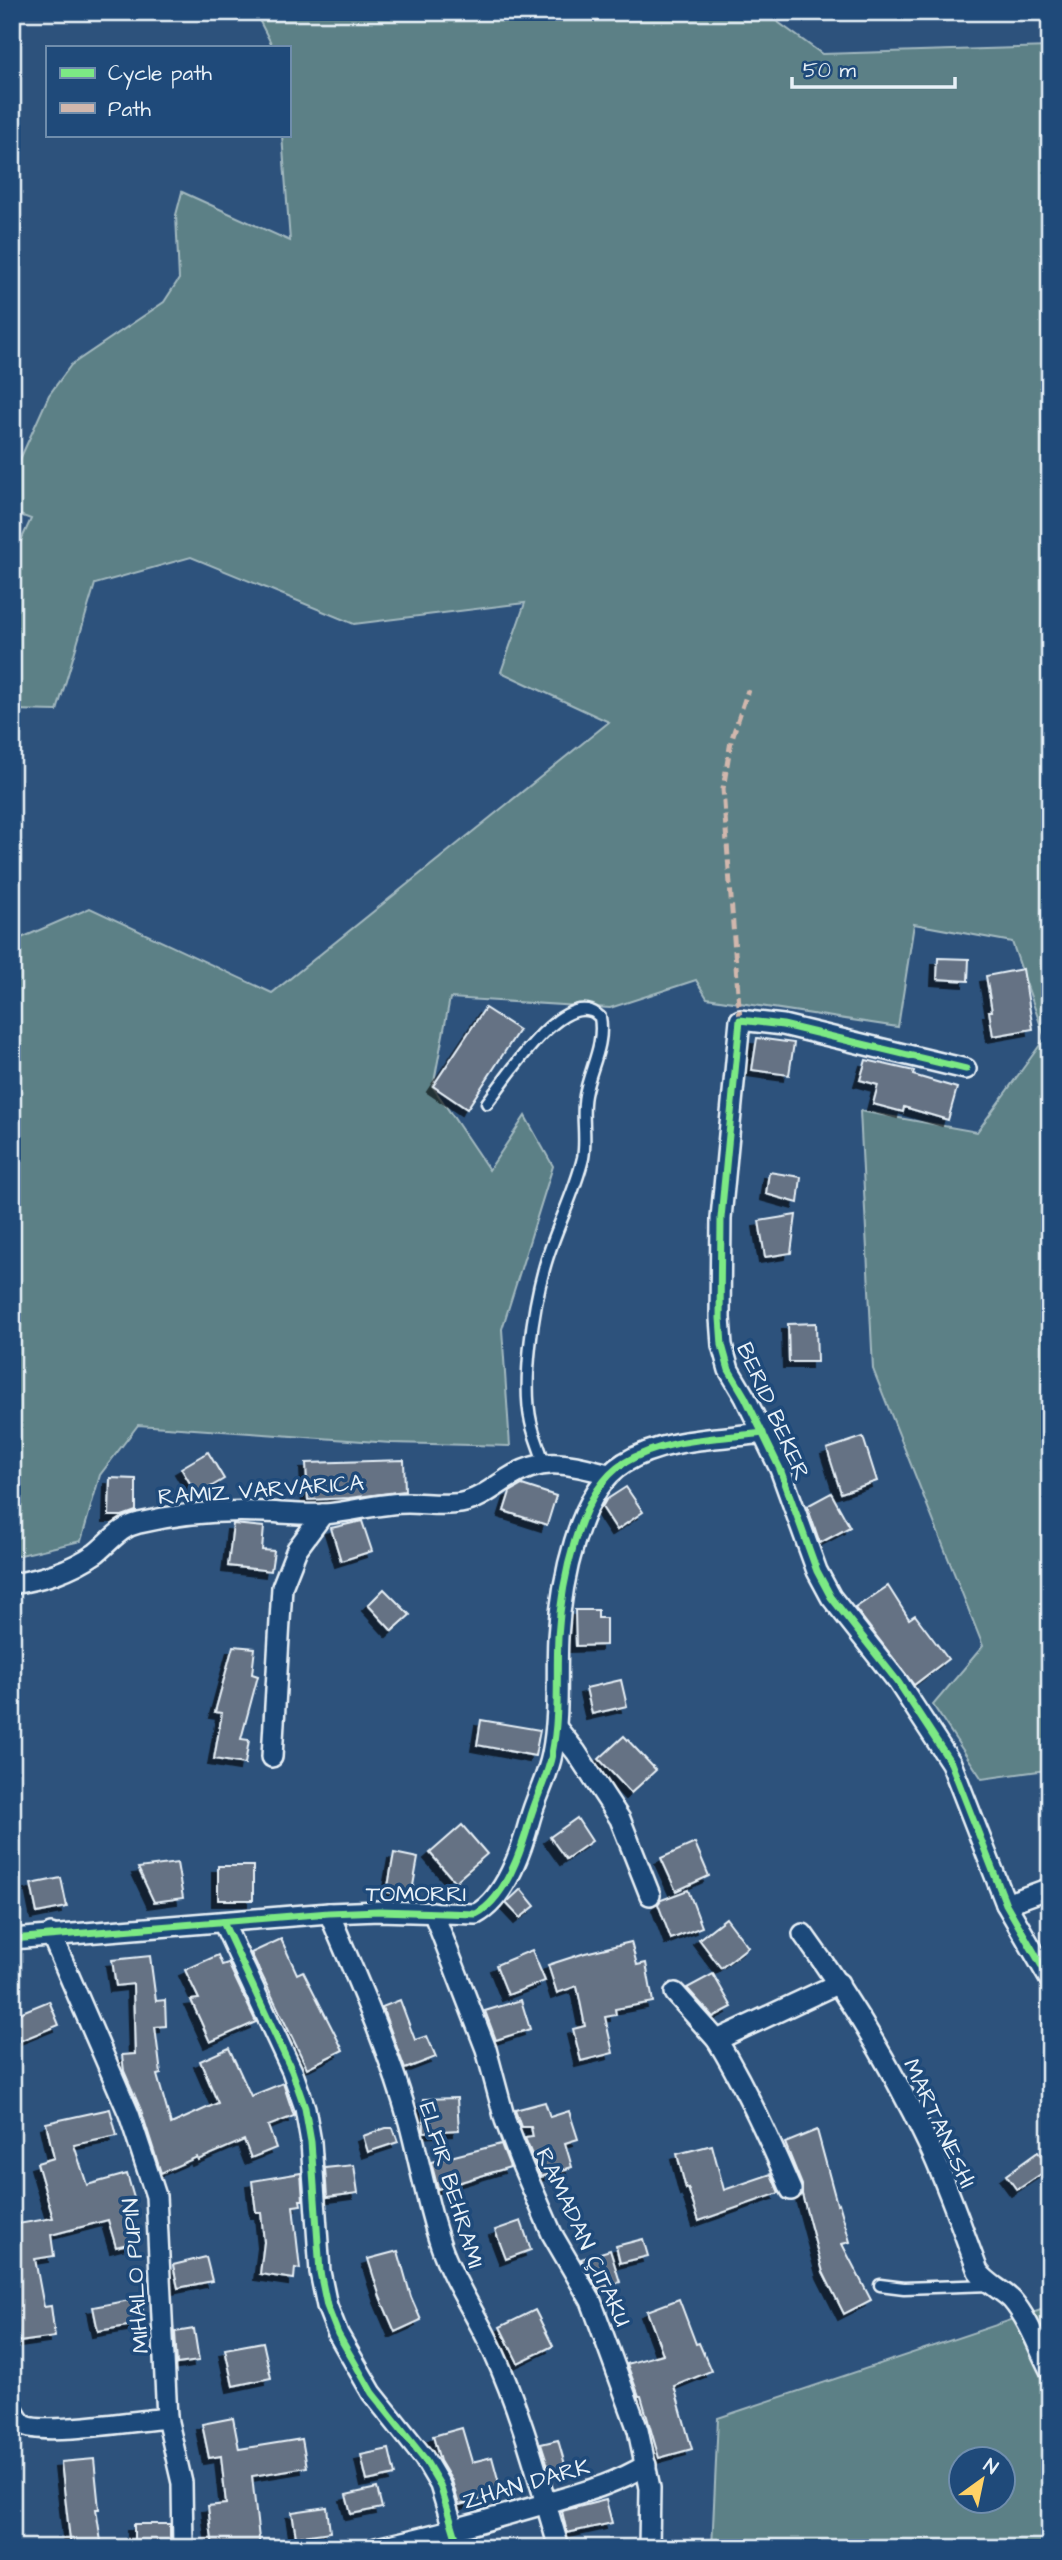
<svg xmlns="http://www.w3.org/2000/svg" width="1062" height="2560" font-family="'Architects Daughter',sans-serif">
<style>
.green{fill:#5b8086;stroke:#a2b8bf;stroke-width:2;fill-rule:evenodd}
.building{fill:#657284;stroke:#e8f1f8;stroke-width:2;filter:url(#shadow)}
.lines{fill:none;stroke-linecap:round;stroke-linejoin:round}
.lane-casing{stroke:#e8f1f8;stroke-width:15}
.street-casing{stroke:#e8f1f8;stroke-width:24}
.lane{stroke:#1f4a7a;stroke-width:10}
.street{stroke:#1f4a7a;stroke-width:19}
.quiet{stroke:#d1b7ad;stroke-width:5;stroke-dasharray:10 5;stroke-linecap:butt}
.cycleway-casing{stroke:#1f4a7a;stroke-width:11}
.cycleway{stroke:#7ce984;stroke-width:7}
.labels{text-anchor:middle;stroke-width:7;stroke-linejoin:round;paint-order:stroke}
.street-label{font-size:23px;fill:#e8f1f8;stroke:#1f4a7a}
</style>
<defs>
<filter id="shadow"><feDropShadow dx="-6" dy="6" stdDeviation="0" flood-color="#0009"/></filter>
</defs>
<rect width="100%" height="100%" fill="#2d527c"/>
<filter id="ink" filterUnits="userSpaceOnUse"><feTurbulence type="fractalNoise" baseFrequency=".0143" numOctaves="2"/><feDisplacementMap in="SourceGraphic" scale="14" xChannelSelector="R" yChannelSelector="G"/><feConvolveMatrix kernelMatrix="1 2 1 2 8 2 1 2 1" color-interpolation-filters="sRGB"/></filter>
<g filter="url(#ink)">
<!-- green -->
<g class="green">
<path d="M255,12H764L822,54L1050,47V1766L1046,1770L982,1779L933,1705L983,1646L873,1369L860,1111L977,1132L1045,1038L1012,942L914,924L898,1027L707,998L696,980L610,1008L450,998L433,1087L489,1170L525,1116L553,1166L502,1329L510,1446L391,1443L138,1425L100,1475L81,1541L12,1557V942L90,908L272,993L609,722L501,672L525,603L354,624L191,557L95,584L57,711L12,710V560L31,519L12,512V477L49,395L71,365L164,302L179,279L176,215L182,192L290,241L282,135H289V47H273Z"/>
<path d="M1050,2307V2548H712L718,2418ZM960,2458H1002V2500H960Z"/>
</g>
<!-- building -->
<g class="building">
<path d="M938,958L969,959L968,981L937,979Z"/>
<path d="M1023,969L1033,1029L993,1036L989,1011H992L986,976Z"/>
<path d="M485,1008L519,1030L467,1109L433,1086Z"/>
<path d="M757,1038L794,1043L789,1075L752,1070Z"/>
<path d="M866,1060L914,1071L913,1075L957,1088L948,1120L904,1107L903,1112L873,1104L878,1085L860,1080Z"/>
<path d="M769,1172L801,1177L798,1203L766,1194Z"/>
<path d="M796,1215L791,1253L765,1257L759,1221Z"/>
<path d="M816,1323L817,1362H789L788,1324Z"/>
<path d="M863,1437L877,1481L841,1493L827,1449Z"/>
<path d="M208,1452L224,1479L197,1495L181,1468Z"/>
<path d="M404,1460L405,1491L349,1498L308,1500L306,1463Z"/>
<path d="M110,1478L136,1479V1511L122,1516H109Z"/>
<path d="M522,1485L556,1496L547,1525L504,1511L510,1492Z"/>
<path d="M626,1487L643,1512L617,1530L602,1507L606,1500Z"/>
<path d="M831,1493L850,1527L820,1543L807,1506Z"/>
<path d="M362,1521L372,1551L341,1561L331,1528Z"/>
<path d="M233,1524L264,1527L262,1550L274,1551L271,1571L228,1566Z"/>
<path d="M888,1586L909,1619L915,1615L948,1659L914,1685L855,1608Z"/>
<path d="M384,1589L410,1615L392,1631L368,1605Z"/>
<path d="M575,1610H598V1618H606V1645L576,1646Z"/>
<path d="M233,1646L255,1648L252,1674L258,1676L241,1739L249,1740L245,1764L214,1759L222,1713L215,1712Z"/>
<path d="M621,1680L627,1706L592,1714L586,1688Z"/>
<path d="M481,1720L540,1730L535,1756L477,1745Z"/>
<path d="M624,1736L656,1770L631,1793L599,1759Z"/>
<path d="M577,1818L592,1841L566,1859L550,1837Z"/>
<path d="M462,1825L487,1854L455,1882L430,1853Z"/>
<path d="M695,1843L709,1876L676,1891L661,1858Z"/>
<path d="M394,1853L418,1858L411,1897L387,1892Z"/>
<path d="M177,1863L183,1898L154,1902L138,1868Z"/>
<rect x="218" y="1866" width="35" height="34"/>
<path d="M61,1878L67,1907L37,1913L31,1884Z"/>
<path d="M521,1889L535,1906L520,1918L506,1903Z"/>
<path d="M688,1890L702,1927L671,1939L658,1904L661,1900Z"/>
<path d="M726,1918L748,1947L721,1968L699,1939Z"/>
<path d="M281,1939L297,1974L303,1971L343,2050L307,2068L251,1953Z"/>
<path d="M631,1942L637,1965L646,1963L653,2002L615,2009L616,2015L605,2017L613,2053L581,2061L573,2029L585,2026L577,1986L557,1993L548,1965L585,1953Z"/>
<path d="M532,1950L545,1981L508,1995L496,1965Z"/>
<path d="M218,1955L222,1965L228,1963L256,2022L210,2042L191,2000L199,1999L185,1970Z"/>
<path d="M150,1956L156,2001L165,2000L166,2026L155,2027L161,2074L157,2075L171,2124L218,2103L200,2061L229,2048L251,2096L283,2083L294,2116L268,2126L276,2148L251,2158L244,2140L198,2160L197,2157L161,2173L141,2110L124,2071L122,2055L135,2054L133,1984L116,1986L112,1960Z"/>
<path d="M713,1974L732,2007L713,2017L687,1988Z"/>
<path d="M400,2000L415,2040L427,2036L436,2057L405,2069L382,2007Z"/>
<path d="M521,2000L530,2029L496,2040L485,2011Z"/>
<path d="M49,2001L59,2025L12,2044V2016Z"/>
<path d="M457,2098L459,2130L424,2132L423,2099Z"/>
<path d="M545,2102L550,2117L569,2111L578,2139L565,2143L572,2167L541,2177L525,2138L533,2137L531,2127H521L515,2110Z"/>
<path d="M110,2109L117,2136L74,2145L87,2185L127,2174L134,2198L128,2200L139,2241L116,2247L108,2220L51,2235L54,2256L35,2259L44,2307L51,2306L55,2337L19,2342L12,2288V2273L19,2271L12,2225L53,2218L37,2163L54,2158L46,2123Z"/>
<path d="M386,2128H393L398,2142L368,2152L363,2136Z"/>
<path d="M817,2130L837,2204L839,2203L850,2242L842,2244L871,2300L844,2314L823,2272L802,2194V2185L785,2143Z"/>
<path d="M501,2144L510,2167L438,2189L431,2162Z"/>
<path d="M712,2145L724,2190L771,2174L779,2193L699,2221L688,2188L686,2189L677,2154Z"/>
<path d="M1038,2152L1050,2168L1017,2190L1006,2175Z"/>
<path d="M354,2165L358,2193L327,2197L325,2168Z"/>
<path d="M301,2173L303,2200H300L301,2205L293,2206L300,2269L295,2268L294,2279L260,2274L264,2242L261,2212H256L252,2181Z"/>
<path d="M521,2221L531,2250L506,2259L495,2230Z"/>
<path d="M643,2239L648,2256L620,2263L616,2246Z"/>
<path d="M610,2250L620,2282L598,2289L581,2259Z"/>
<path d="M398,2251L411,2297L421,2320L395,2332L380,2297L368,2259Z"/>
<path d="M206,2257L212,2281L178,2288L173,2265Z"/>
<path d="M141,2298L145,2323L98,2331L93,2307Z"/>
<path d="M679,2299L696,2344L699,2343L711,2371L674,2386L692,2449L659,2458L641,2396H639L627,2364L663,2354L647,2311Z"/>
<path d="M535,2310L553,2346L518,2363L500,2327Z"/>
<path d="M194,2329L199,2361L177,2364L175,2332Z"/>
<path d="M263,2342L271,2378L233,2386L225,2349Z"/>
<path d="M233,2418L239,2449L302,2439L307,2467L252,2476L260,2548H213L208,2506L226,2504L221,2456L209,2458L202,2424Z"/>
<path d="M462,2428L472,2462L492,2457L502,2494L459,2505L452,2481L440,2461L433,2436Z"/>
<path d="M558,2440L566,2468L550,2472L541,2444Z"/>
<path d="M389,2449L395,2475L367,2481L361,2455Z"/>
<path d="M94,2459L99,2509H96L102,2548H71L61,2462Z"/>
<path d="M377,2488L382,2508L351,2514L346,2495Z"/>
<path d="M606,2500L612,2523L567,2533L562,2511Z"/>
<path d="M327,2507L330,2532L296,2537L292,2512Z"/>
<rect x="134" y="2524" width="36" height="24"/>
</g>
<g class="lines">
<defs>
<g id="lane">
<path d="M487,1103C506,1079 556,999 591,1011C595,1012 597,1015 600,1017C605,1045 590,1068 585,1095C581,1116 587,1137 583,1158C574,1196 554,1231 544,1269C533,1308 522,1384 531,1422C534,1436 540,1449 544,1463"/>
<path d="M880,2285L904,2288L991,2285"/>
</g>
<g id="street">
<path d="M966,1069L783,1025L740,1020L721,1218L720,1318L722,1345L729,1370L745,1397L780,1469L817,1571L831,1597L898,1682L951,1763L1006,1904L1050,1980"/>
<path d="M12,1584C43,1579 70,1571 96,1553C110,1542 120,1527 139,1523C180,1513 223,1510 265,1512C285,1513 304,1515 324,1514C352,1512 379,1503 408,1503C425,1503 443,1506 461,1503C478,1500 493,1488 507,1479C544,1455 569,1464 609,1474"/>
<path d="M556,1727L576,1752L620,1819L650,1895"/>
<path d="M272,1757L282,1587L297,1549L323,1514"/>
<path d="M1006,1904L1050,1888"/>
<path d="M433,1912L486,2049L505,2120L522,2165L552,2234L591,2301L638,2430L650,2488L649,2548"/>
<path d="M329,1913C358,1982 389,2050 409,2122C420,2163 427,2206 441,2246C454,2284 477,2315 493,2351C522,2414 539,2481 559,2548"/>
<path d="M223,1922L292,2071L305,2108L311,2142L320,2272L327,2306L338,2334L372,2393L424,2458L440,2485L459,2548"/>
<path d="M51,1934L129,2114L156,2196L167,2418L182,2483L183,2548"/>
<path d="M803,1934C851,2000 894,2071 929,2146C948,2186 962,2229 978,2271C987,2284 1001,2289 1012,2300C1029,2320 1038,2347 1050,2370"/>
<path d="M12,1939L329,1913L379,1911L476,1914C505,1899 522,1849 530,1819C536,1797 548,1776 552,1754C560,1713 556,1677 558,1637C561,1586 577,1492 624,1463C664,1438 718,1439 763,1433"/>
<path d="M675,1993L717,2040"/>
<path d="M791,2190C769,2138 746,2088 717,2040L839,1983"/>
<path d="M12,2407C15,2414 18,2421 24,2425C42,2436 142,2420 167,2418"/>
<path d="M376,2548C433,2536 489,2520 544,2504C580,2493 613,2485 646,2465"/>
</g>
</defs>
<!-- lane casing -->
<use href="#lane" class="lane-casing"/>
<!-- street casing -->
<use href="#street" class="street-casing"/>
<!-- lane -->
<use href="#lane" class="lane"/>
<!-- street -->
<use href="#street" class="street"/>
<!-- quiet -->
<path class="quiet" d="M740,1020L723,789L731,741L748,690"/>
<defs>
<g id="cycleway">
<path d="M966,1069L783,1025L740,1020L721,1218L720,1318L722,1345L729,1370L745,1397L780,1469L817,1571L831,1597L898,1682L951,1763L1006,1904L1050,1980"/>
<path d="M223,1922L292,2071L305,2108L311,2142L320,2272L327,2306L338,2334L372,2393L424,2458L440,2485L459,2548"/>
<path d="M12,1939L329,1913L379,1911L476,1914C505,1899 522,1849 530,1819C536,1797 548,1776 552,1754C560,1713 556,1677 558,1637C561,1586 577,1492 624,1463C664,1438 718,1439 763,1433"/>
</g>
</defs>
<!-- cycleway casing -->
<use href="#cycleway" class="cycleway-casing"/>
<!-- cycleway -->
<use href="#cycleway" class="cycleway"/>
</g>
</g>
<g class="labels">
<!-- street labels -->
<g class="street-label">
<text transform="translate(774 1411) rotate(66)" y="8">BERID BEKER</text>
<text transform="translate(261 1489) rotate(-4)" y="8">RAMIZ VARVARICA</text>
<text x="416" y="1901">TOMORRI</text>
<text transform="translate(940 2123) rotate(65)" y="8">MARTANESHI</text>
<text transform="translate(452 2185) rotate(73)" y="8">ELFIR BEHRAMI</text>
<text transform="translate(584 2237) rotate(65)" y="8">RAMADAN ÇITAKU</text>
<text transform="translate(135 2276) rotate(-94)" y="8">MIHAILO PUPIN</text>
<text transform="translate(526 2483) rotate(-16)" y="8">ZHAN DARK</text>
</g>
</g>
<!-- margin -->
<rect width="1062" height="2560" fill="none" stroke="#1f4a7a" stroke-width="42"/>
<rect x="21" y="21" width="1020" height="2518" fill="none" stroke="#e8f1f8" stroke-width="2.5" filter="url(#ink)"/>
<!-- legend -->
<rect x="46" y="46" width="245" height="91" fill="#1f4a7a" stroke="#6f8dac" stroke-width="2"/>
<rect x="60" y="68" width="35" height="10" fill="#7ce984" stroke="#6f8dac" stroke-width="2"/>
<text x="108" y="80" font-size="21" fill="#e8f1f8">Cycle path</text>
<rect x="60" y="103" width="35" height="10" fill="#d1b7ad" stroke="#6f8dac" stroke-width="2"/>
<text x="108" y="116" font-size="21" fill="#e8f1f8">Path</text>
<!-- north arrow -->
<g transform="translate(982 2480) rotate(33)"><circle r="33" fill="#1f4a7a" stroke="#6f8dac" stroke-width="2"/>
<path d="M0-5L12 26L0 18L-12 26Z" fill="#ffd166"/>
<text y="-10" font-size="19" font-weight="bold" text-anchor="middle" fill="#e8f1f8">N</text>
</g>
<!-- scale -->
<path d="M792 77v10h163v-10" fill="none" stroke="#e8f1f8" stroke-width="3.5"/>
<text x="803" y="77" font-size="21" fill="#e8f1f8" stroke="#1f4a7a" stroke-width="5" paint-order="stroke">50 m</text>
</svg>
